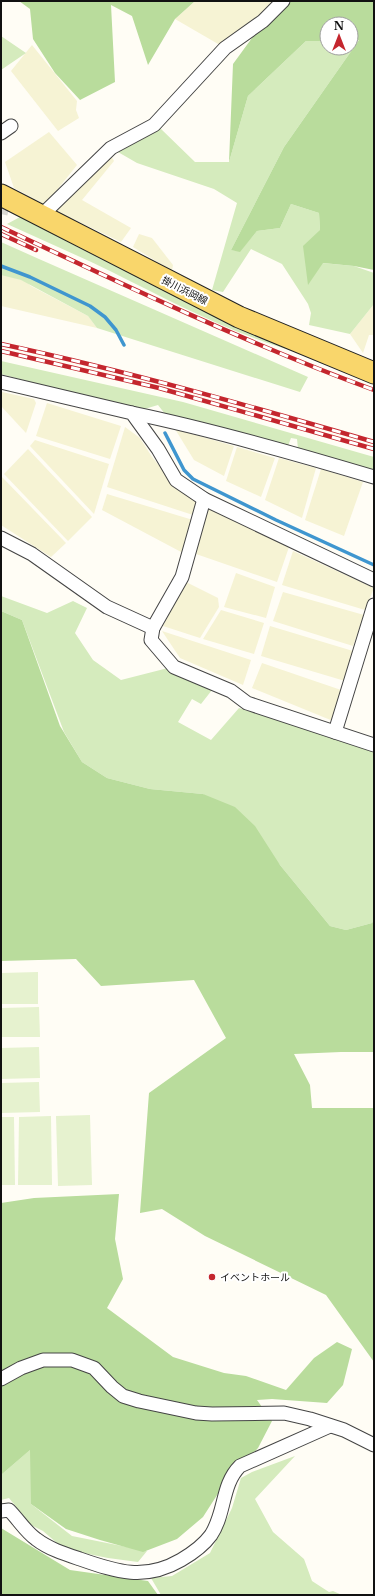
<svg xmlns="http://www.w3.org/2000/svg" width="375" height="1596" font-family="'Libre Baskerville','Noto Sans JP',serif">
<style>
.farmland{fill:#f6f3d4}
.green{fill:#d5ebbd}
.forest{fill:#b9dc9c}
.pitch{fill:#e6f2cf}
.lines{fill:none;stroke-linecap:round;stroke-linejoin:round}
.stream{stroke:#3f96cf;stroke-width:3.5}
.minor-tunnel{stroke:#dbdad3;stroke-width:13;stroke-dasharray:13 6;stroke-linecap:butt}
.minor-casing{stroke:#444;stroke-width:15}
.primary-casing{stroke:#222;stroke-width:23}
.minor{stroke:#fff;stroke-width:13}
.primary{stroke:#f9d66b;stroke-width:21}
.rail-casing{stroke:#c4262e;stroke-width:4.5}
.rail{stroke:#fff;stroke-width:3;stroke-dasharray:9;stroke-linecap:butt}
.poi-dot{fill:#c4262e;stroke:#fff;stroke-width:1.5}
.labels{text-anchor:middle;stroke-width:4;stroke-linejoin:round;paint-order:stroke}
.street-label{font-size:10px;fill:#111;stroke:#fff}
.poi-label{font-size:10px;fill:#111;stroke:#fff;text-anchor:start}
</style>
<rect width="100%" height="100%" fill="#fffdf5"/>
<!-- farmland -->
<g class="farmland">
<path d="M195,1H283L225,48L175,19Z"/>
<path d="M32,45L77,101L76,110L79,118L58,131L11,71Z"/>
<path d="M49,132L77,165L45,205L14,188L5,162Z"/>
<path d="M110,154L114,161L82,200L131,228L121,242L54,210Z"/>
<path d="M139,234L152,238L173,265L172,271L133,247Z"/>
<path d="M1,274L25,281L31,286L88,316L97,328L1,306Z"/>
<path d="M374,304V335H369L363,353L350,334Z"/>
<path d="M2,392L34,399L36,403L26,433L1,406Z"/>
<path d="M47,403L121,426L110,459L36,436Z"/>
<path d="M125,427L140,438L152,457L176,486L199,501L193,515L107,487Z"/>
<path d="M175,429L234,446L224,476L194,460Z"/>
<path d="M35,440L109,464L94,514L30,446Z"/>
<path d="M237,447L275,458L261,497L226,481Z"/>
<path d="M28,449L92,517L68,541L4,474Z"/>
<path d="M279,458L316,468L302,518L265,500Z"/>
<path d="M321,469L363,482L344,536L305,520Z"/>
<path d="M1,476L66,543L51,557L1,525Z"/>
<path d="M107,494L193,520L183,553L102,510Z"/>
<path d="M208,508L289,547L277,582L196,554Z"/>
<path d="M293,551L374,588L365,610L282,585Z"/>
<path d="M236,573L275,587L266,618L224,607Z"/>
<path d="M186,582L218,598L219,607L200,638L163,626Z"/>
<path d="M283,592L364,615L353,646L273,621Z"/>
<path d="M221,610L264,623L254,654L203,639Z"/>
<path d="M270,626L353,651L345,681L261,656Z"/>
<path d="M162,631L251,660L243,685L180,658Z"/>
<path d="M262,663L344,691L333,721L252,688Z"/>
</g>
<!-- green -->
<g class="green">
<path d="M1,36L26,53L1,70Z"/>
<path d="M351,40H359L284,147L231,250L240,251L257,231L280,228L291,204L319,213L320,230L308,284L322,263L354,266L374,273V304L350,334L309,325L311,313L308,304L282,264L251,249L223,292L212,290L237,203L214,189L137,163L111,148L160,128L195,162H229L248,96L306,41H327V48H351Z"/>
<path d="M20,217L101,259L303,354C236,336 174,303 112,272C77,255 42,240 7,224Z"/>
<path d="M1,242L39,259L308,377L300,392L97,328L88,316L21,280L1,275Z"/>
<path d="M1,361L183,402L374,457V472L298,449L297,439L291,438L288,446L165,414L158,405L138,411L1,374Z"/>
<path d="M1,596L47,613L73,601L87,608L75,633L93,660L121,680L168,668L212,690L201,704L192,699L178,722L211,740L239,708L374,751V920L372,923L346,930L330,926L280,865L203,794L150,789L107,778L82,762L64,732L22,620L1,611Z"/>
<path d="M31,1449V1504L72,1536L147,1551L138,1562L108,1558L64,1549L43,1531L31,1525L9,1498L1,1500V1475Z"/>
<path d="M295,1456L255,1499L273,1532L304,1559L312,1581L329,1592L333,1591L342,1595H161L151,1578L172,1576L210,1553L232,1508L241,1478L252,1472Z"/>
</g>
<!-- forest -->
<g class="forest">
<path d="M19,1H195L175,19L148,65L132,16L111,5L115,82L80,100L55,73L33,39L30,9Z"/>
<path d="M279,1H374V270L354,266L323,263L308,285L303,246L320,230L319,213L291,204L280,228L257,231L240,252L231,250L284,147L359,40H351V24H327V41H306L248,96L229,162L233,64Z"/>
<path d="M1,611L22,620L60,726L82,762L107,778L150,789L203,794L235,807L255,826L280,865L330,926L346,930L372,923L374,920V1052H341L294,1054L310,1085L312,1108H374V1362L326,1295L205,1236L162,1209L140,1213L149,1093L226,1038L194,980L101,986L76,959L1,961Z"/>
<path d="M119,1194L115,1239L123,1279L107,1308L173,1357L224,1373L246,1376L286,1390L314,1358L337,1342L352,1349L343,1385L327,1403L272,1399L257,1400L272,1421L258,1448L219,1492L203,1517L177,1539L143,1552L100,1540L66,1529L31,1504L30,1450L1,1475V1203L34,1198Z"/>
<path d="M1,1528L70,1570L148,1581L158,1595H1Z"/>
</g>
<!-- pitch -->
<g class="pitch">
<path d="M38,972V1004H1V973Z"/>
<path d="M39,1007L40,1037H1V1008Z"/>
<path d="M39,1047L40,1078L1,1079V1048Z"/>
<path d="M39,1082L40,1112L1,1113V1083Z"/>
<path d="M90,1115L92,1185L58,1186L56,1116Z"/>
<path d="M51,1116L52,1185H18L19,1117Z"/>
<path d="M1,1117H14L15,1185H1Z"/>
</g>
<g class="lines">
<!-- stream -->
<g class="stream">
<path d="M1,266L30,277L90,306L105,317L116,330L124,345"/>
<path d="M165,433L184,470L193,479L276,520L374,565"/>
</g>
<!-- minor-tunnel -->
<path class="minor-tunnel" d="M1,214L3,206"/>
<defs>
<g id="minor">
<path d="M1,133L11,126"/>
<path d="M41,216L111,148L154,125L225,48L263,21L283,1"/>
<path d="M1,382L132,413L158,449L176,480L204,499L374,580"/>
<path d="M132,413C214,430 294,453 374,477"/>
<path d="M204,499L182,577L153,628L151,640L174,667L231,691L247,703L374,745"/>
<path d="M1,538L32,554L107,607L153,628"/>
<path d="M335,732L374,605"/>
<path d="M1,1379L21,1368L43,1360H72L94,1368L112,1387L123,1396L139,1401L196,1413L212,1414L284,1413L310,1419L344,1430L374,1445"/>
<path d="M1,1511L9,1510C18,1519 26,1532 36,1539C49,1549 65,1554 80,1559C117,1572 145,1581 181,1560C193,1553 203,1546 211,1535C226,1512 221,1485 240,1466L330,1426"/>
</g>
<path id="primary" d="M1,195L239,317L374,373"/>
</defs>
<!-- minor casing -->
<use href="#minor" class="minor-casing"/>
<!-- primary casing -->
<use href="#primary" class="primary-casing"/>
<!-- minor -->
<use href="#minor" class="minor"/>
<!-- primary -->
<use href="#primary" class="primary"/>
<defs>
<g id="rail">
<path d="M1,227C124,285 246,343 374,390"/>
<path d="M1,234L36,250"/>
<path d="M1,344C127,371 250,406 374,442"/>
<path d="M1,351L159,388L374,449"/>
</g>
</defs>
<!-- rail casing -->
<use href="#rail" class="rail-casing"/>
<!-- rail -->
<use href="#rail" class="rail"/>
</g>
<!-- markers -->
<circle class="poi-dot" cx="212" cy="1277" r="4"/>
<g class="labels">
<!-- street labels -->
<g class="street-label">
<text transform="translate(185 290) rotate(27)" y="4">掛川浜岡線</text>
</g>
<!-- poi labels -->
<g class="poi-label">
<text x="220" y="1281">イベントホール</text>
</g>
</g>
<!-- border -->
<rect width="375" height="1596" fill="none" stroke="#111111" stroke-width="4"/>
<!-- north arrow -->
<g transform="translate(339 36)"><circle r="19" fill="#ffffff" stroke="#a0a0a0"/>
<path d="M0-3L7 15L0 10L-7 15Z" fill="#c4262e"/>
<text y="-6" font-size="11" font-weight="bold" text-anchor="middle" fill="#111111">N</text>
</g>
</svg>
